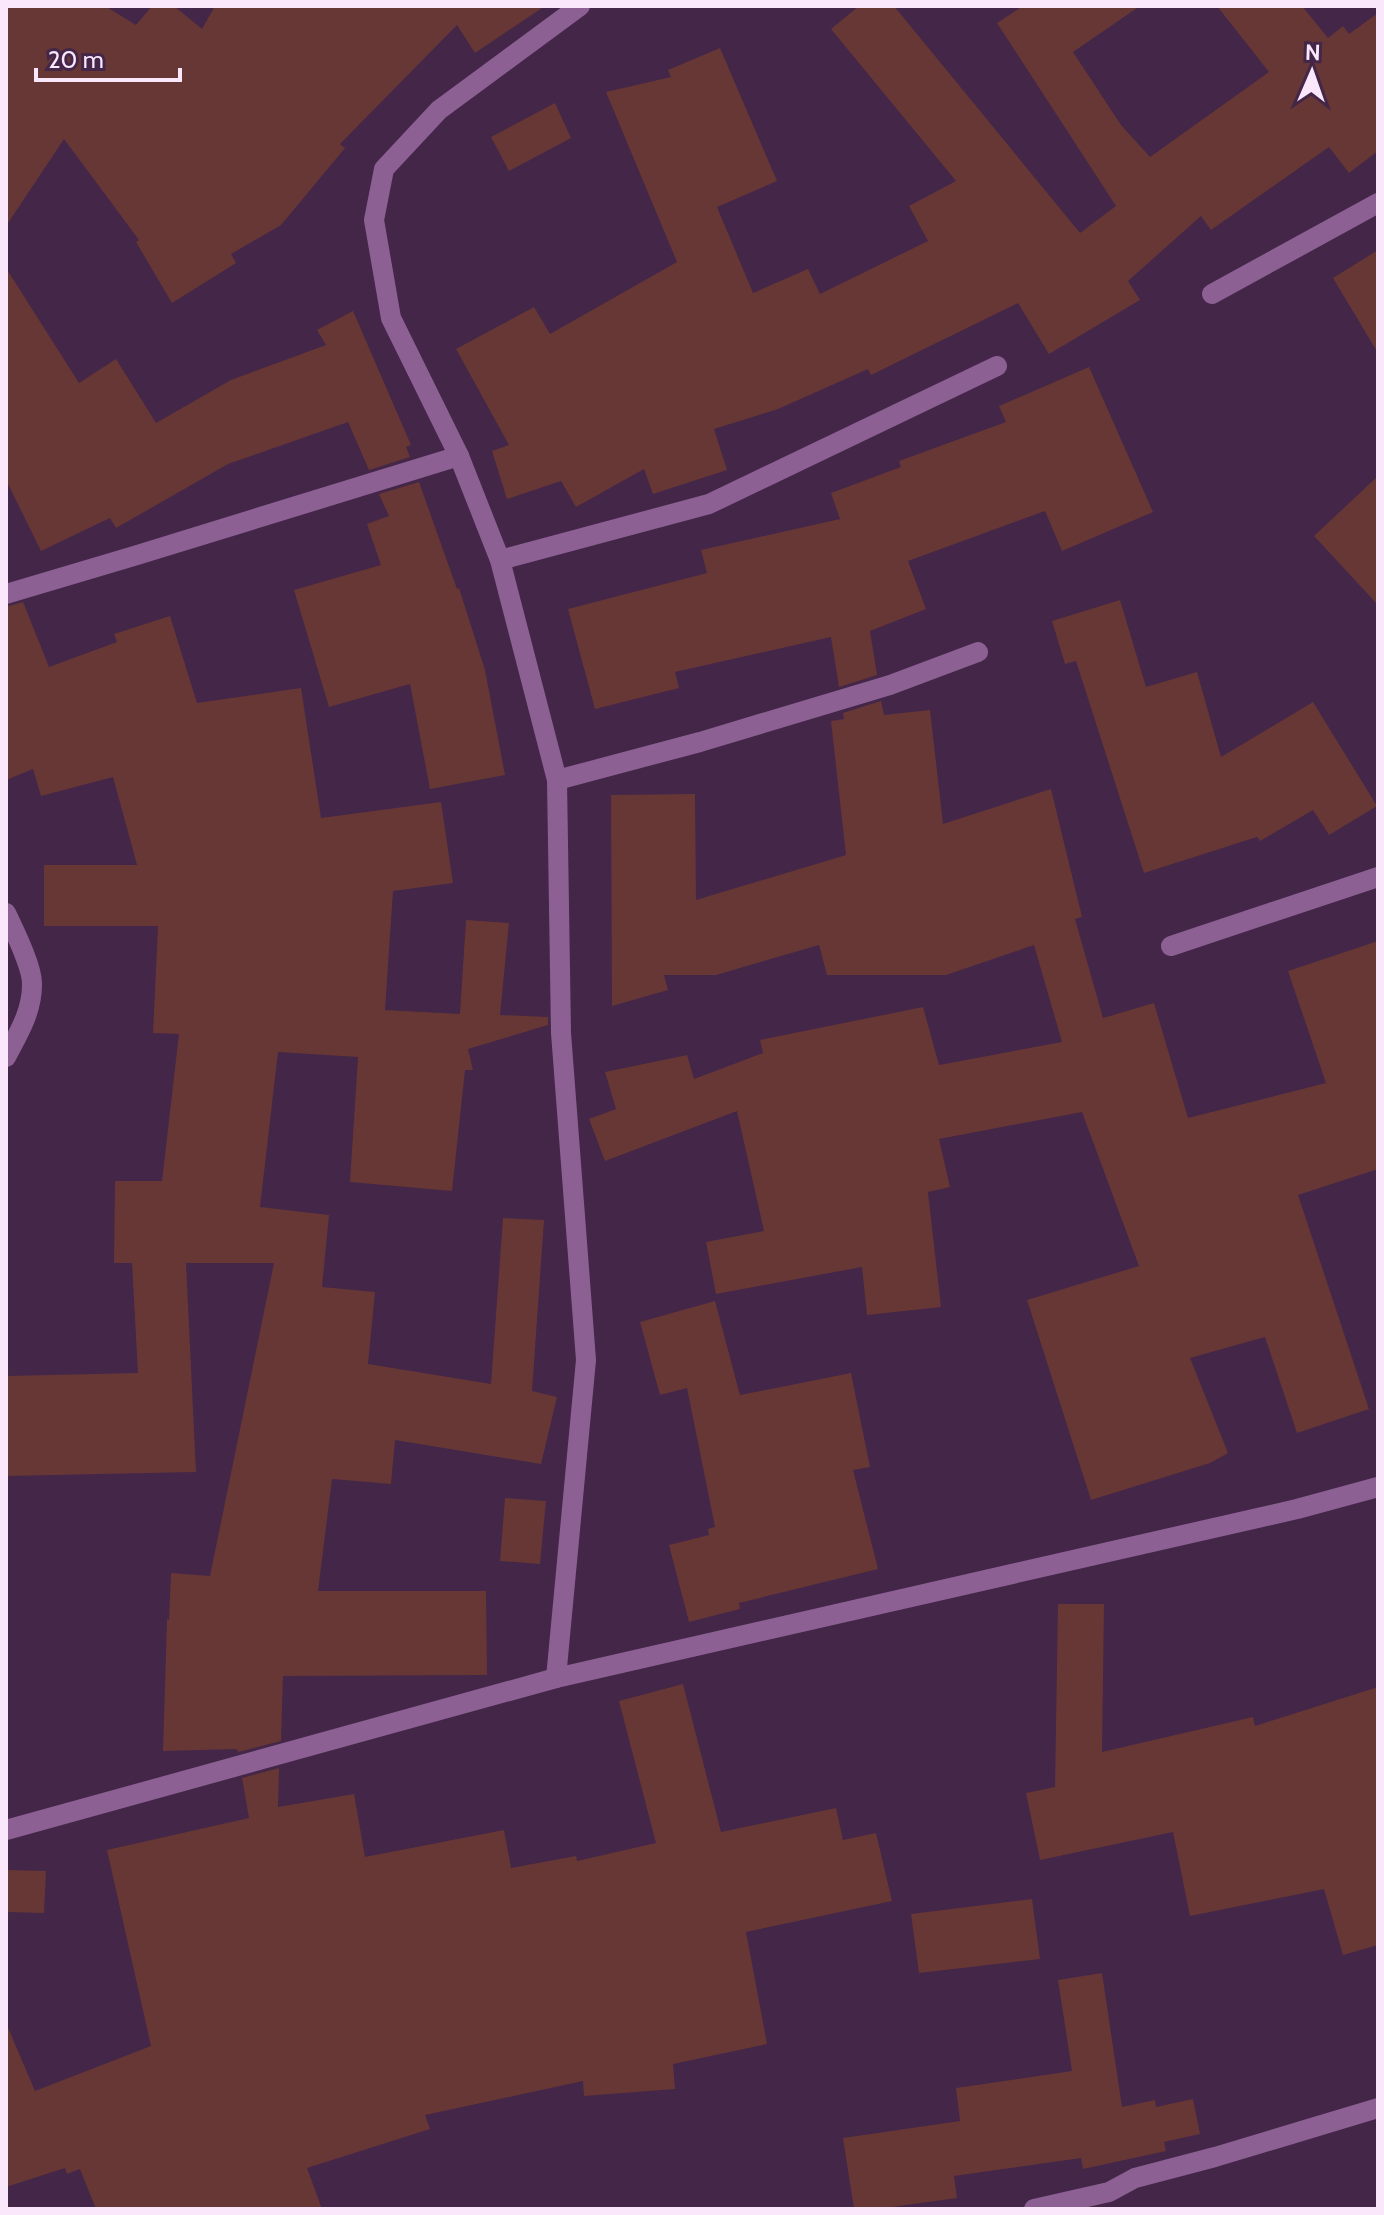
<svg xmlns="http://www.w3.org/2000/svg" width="1384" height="2215" font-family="Cabin,sans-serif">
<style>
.building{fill:#673736}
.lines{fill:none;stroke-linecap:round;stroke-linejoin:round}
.minor{stroke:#8d6094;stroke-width:20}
</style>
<rect width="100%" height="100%" fill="#432648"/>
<!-- building -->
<g class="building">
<path d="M6,6H105L136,25L152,6H174L202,29L215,6H545L475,53L457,25L340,144L345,148L281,225L231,254L236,263L172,303L136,242L139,240L64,139L6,226Z"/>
<path d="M859,6H894L1080,233L1116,206L997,23L1023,6H1140L1073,52L1121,125L1150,157L1269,72L1217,6H1302L1328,38L1343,26L1349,34L1378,13V151L1349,173L1329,147L1211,230L1201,216L1128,281L1140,300L1049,354L1018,303L871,375L868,369L778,409L714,429L727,470L653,494L644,469L576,507L561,481L507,499L492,451L509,445L456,349L534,307L550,334L677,262L606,92L671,77L668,70L720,48L777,181L717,207L753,293L808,269L820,294L928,241L909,206L956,181L831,29Z"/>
<path d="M555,103L571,138L509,171L491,137Z"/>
<path d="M1378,250V353L1333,278Z"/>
<path d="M6,268L79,383L116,359L156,423L231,380L326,345L317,330L353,311L411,445L406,447L410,457L369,470L348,422L228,464L116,528L110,518L41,551L6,480Z"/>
<path d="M1089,367L1153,512L1062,551L1045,511L908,561L926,609L870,631L877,675L839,687L831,637L675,672L679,688L595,709L568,609L707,573L701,550L840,519L831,493L901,467L899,461L1006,422L999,406Z"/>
<path d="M1378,476V605L1314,536Z"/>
<path d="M419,482L457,589L459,588L485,670L505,775L430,789L410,684L329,707L294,590L381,565L367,524L389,516L379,494Z"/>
<path d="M1120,600L1146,687L1197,672L1221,757L1313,702L1377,806L1329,835L1313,810L1260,841L1257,837L1144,873L1076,661L1065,664L1052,621Z"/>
<path d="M23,602L49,667L117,642L114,634L170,616L197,703L301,688L321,818L441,802L453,883L393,891L385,1010L460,1014L466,920L509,923L500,1015L548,1017V1025L468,1049L473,1070H465L452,1191L350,1182L358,1057L278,1052L260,1207L329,1215L322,1287L375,1292L368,1364L491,1384L503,1218L544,1220L532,1391L557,1397L541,1464L395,1440L391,1484L332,1479L318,1591H486L487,1675L283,1676L281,1741L238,1752L237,1749L163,1751L167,1619L169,1620L171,1573L210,1576L274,1263H186L196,1472L6,1476V1376L138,1373L132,1263H114L115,1181H162L179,1034L153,1033L158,926H44V865H137L113,777L41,796L33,769L6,780V607Z"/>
<path d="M881,701L884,715L930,710L943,824L1051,789L1082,917L1075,919L1103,1018L1154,1003L1188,1118L1326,1083L1288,971L1378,941V1169L1298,1195L1369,1409L1297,1433L1265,1337L1190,1358L1228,1453L1210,1463L1091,1500L1027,1300L1139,1266L1082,1112L939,1139L950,1187L928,1192L941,1307L867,1315L862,1267L716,1294L706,1242L764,1231L737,1111L605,1161L589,1119L616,1109L605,1072L687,1055L694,1079L763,1053L760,1040L923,1007L939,1065L1062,1042L1034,945L946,975H827L819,945L716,975H664L668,990L612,1006L611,795L695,794L696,900L846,855L831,721L844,719L843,713Z"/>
<path d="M715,1301L740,1395L851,1373L870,1467L853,1470L878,1569L739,1603L740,1609L689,1622L669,1545L709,1535L708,1529L715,1527L687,1388L660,1395L640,1322Z"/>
<path d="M505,1498L546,1501L540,1564L500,1561Z"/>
<path d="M1058,1604H1104L1102,1752L1253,1717L1255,1726L1378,1687V1945L1343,1955L1324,1889L1190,1916L1173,1832L1040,1860L1026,1793L1055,1787Z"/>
<path d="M683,1684L721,1832L836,1808L843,1840L876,1833L892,1901L746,1932L767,2044L673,2064L675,2089L584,2096L583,2081L425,2115L430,2129L307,2168L322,2209H96L80,2169L67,2174L65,2168L6,2187V2023L35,2091L151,2046L107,1850L249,1818L242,1778L279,1768L278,1807L354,1794L365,1857L504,1830L511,1868L576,1856L577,1861L656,1843L619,1701Z"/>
<path d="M6,1870L46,1871L44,1913L6,1912Z"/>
<path d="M1032,1899L1040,1959L919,1973L911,1914Z"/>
<path d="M1102,1973L1122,2107L1155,2100L1156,2107L1193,2099L1200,2134L1164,2142L1166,2151L1083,2169L1081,2158L954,2176L957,2198L877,2209H854L843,2138L960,2121L956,2088L1072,2071L1058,1980Z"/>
</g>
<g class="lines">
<!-- minor -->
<g class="minor">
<path d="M1212,294L1378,203"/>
<path d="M500,560L709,504L997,366"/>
<path d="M6,594L134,556L459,456"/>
<path d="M557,780L700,742L890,685L978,652"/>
<path d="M6,913C14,930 33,968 32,985C32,1012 18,1034 6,1057"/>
<path d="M1171,946L1378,877"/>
<path d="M556,1678L586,1360L561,1033L557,780L500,560L459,456L391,318L374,220L384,169L439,110L580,6"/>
<path d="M6,1830L556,1678L1297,1509L1378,1487"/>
<path d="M1034,2209L1109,2192L1135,2178L1215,2157L1378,2108"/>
</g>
</g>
<!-- border -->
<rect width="1384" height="2215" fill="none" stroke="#fae7fc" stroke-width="16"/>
<!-- north arrow -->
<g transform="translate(1312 72) rotate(2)" stroke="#432648" stroke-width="6" paint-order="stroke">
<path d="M0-6L14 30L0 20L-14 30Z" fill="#fae7fc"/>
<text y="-12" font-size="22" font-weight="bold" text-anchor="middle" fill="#fae7fc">N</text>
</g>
<!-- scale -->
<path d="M36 68v12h144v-12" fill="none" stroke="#fae7fc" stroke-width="4"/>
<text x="48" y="68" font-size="24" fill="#fae7fc" stroke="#432648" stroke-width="6" paint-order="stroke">20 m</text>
</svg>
